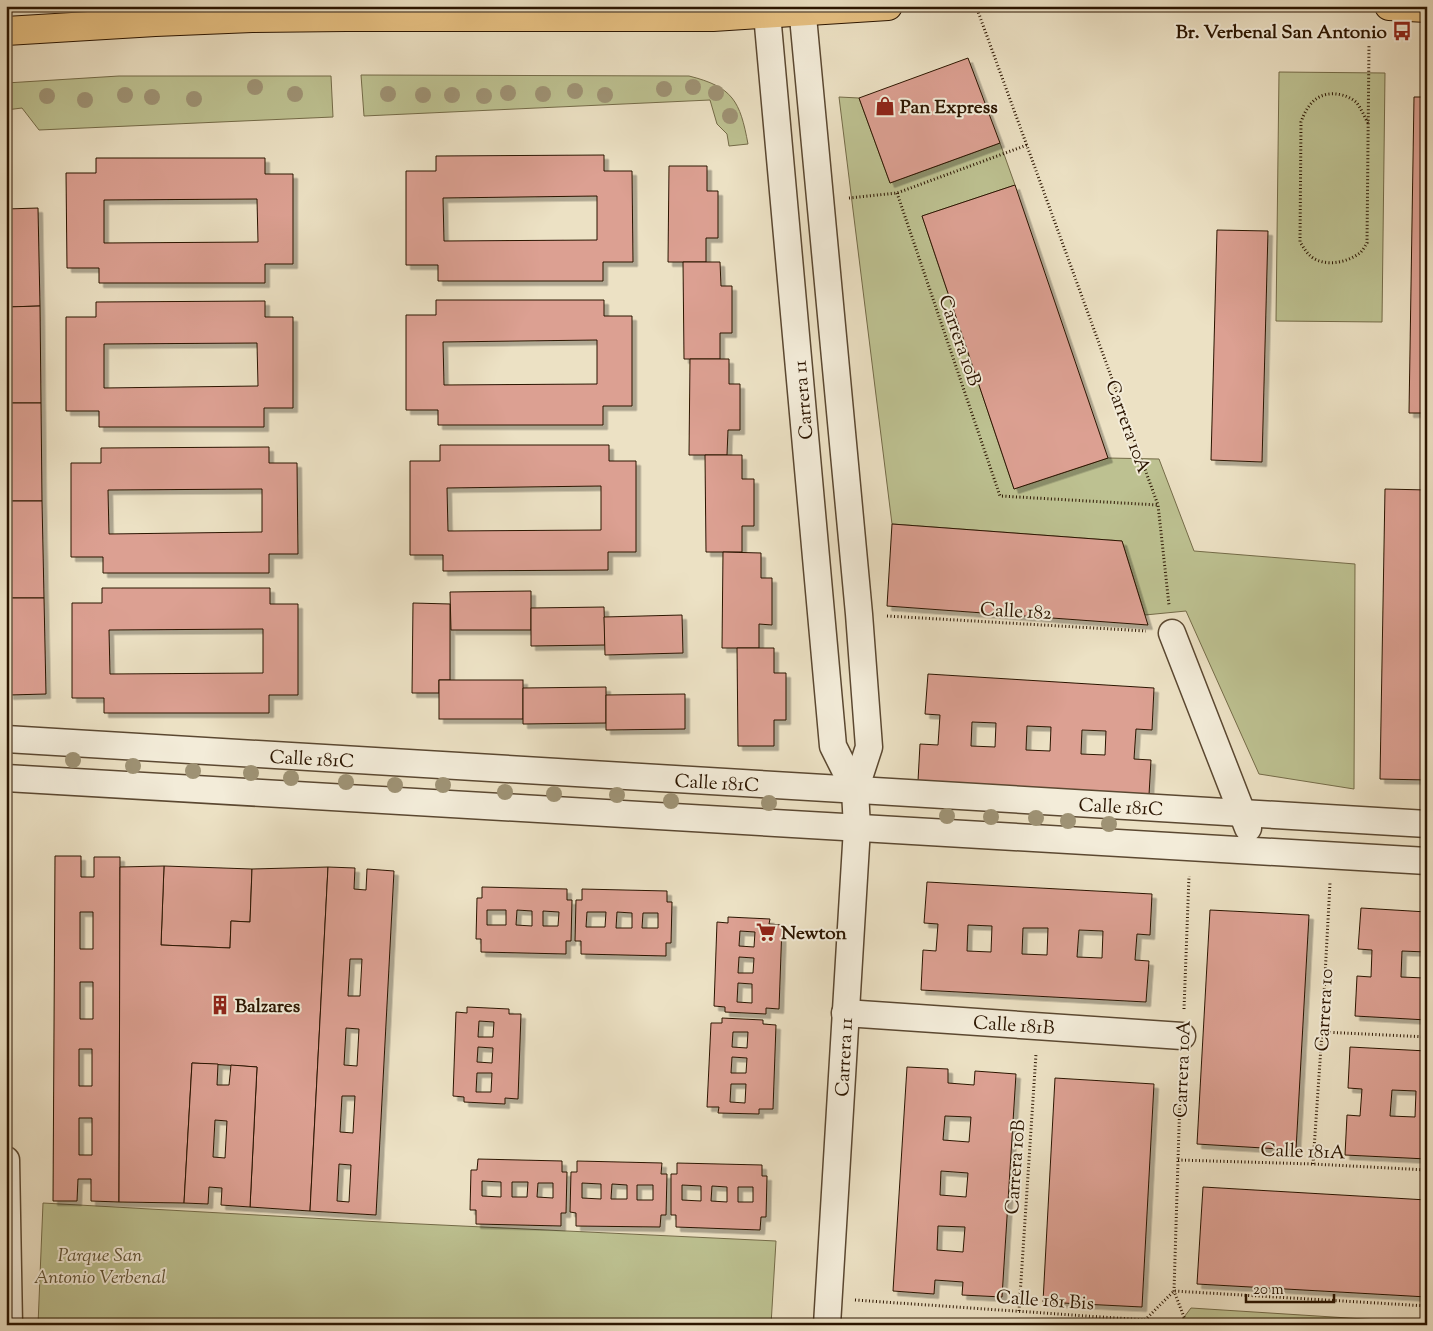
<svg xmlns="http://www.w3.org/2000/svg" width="1433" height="1331" font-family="'Sorts Mill Goudy',serif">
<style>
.green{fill:#bdc191;stroke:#746b48}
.building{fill:#dca092;stroke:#2b1500;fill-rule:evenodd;filter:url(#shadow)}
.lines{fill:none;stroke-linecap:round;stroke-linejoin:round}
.minor-casing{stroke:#5b4831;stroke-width:29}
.primary-casing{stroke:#2b1500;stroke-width:30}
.path{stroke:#2b1500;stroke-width:3;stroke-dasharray:1 2.5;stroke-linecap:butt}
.minor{stroke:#f3ecd9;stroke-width:26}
.primary{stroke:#e6c082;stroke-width:28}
.tree{fill:#9e9274}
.labels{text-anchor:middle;stroke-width:4;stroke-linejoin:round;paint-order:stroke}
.poi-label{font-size:19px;font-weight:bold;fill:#2b1500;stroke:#f3ecd9;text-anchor:start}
.street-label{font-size:19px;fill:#2b1500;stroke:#f3ecd9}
.park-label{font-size:19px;font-style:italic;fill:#5e5133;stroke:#f3ecd9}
</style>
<defs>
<filter id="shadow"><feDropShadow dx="4.5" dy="4.5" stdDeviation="0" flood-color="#0004"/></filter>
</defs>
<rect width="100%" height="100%" fill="#ece1c4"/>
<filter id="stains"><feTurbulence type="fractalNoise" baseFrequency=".004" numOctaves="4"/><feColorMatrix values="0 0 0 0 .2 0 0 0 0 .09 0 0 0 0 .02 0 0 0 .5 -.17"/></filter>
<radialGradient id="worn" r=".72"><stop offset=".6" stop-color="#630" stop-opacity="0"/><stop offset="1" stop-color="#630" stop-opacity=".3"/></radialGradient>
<!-- green -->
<g class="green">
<path d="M6,6H86L6,11Z"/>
<path d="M1279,72L1385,73L1382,322L1276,321Z"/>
<path d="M361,75L689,76C733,87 740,101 748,144L729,146L727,134L717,124L710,100L364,116Z"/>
<path d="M119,76H331L333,117L39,130L22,108L6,110V83Z"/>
<path d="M839,97L859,98L890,183L1000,143L1015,185L922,216L1014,489L1108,458L1159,459L1194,551L1355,564L1354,789L1259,774L1186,611L1145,615L1122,541L892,524Z"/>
<path d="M43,1203L399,1223L776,1241L771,1325H38Z"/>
<path d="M1191,1308L1427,1323V1325H1178Z"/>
</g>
<!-- building -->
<g class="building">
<path d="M968,58L1000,143L890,183L859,98Z"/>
<path d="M1414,97H1427V413H1409Z"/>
<path d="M604,155V171H632L633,262H603V281H438V265H406V171H436V156ZM597,196V240L444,241L443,198Z"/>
<path d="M96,158H265V174H293V264H265V283H99V268H67L66,173H96ZM257,199L258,242L104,243V200Z"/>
<path d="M669,166H707V191H718V238H706V262H668Z"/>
<path d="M1015,185L1108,458L1014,489L922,216Z"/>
<path d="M38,208L40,306L6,307V209Z"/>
<path d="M1217,230L1268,231L1262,462L1211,460Z"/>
<path d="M683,262H720L721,286H732V333H720V359H684Z"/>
<path d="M436,300H604V316H632V406H603V425H438V410H406V315H436ZM597,340V384L444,385L443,342Z"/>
<path d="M265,301V317H293V408H264V427H99V411H66V317H96V302ZM257,343L258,386L104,388V344Z"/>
<path d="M40,306L41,403H6V307Z"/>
<path d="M690,359H729V384H740V430H728L727,455H689Z"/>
<path d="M6,403H41L42,501H6Z"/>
<path d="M440,445H609V461H636V552H608V570L443,571V555H410V461H440ZM601,486V530L448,531L447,488Z"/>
<path d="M269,447V463H297L298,554H269V573H103V557H71V463H101V448ZM262,489V532L109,534L108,490Z"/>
<path d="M705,455H742V479H754V526H742V552H706Z"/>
<path d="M1385,489L1427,490V780L1380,779Z"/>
<path d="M6,501H42L44,598H7Z"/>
<path d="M892,524L1122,541L1148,625L887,606Z"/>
<path d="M723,552L761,553V578H772V625L759,624V648H722Z"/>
<path d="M102,588H270V604H298V695H269V713H104V698H72V603H102ZM263,629V673L110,674L109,630Z"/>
<path d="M531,591V630H451L450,592Z"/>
<path d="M7,598H44L46,694L9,695Z"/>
<path d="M413,603L450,604V680H439V693H412Z"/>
<path d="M604,607L605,645L531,646V608Z"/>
<path d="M682,615L683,653L605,655L604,617Z"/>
<path d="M737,648H774V673H786V720H774V746H738Z"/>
<path d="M928,674L1154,688L1152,730L1136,729L1134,759L1151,760L1149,795L918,781L920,744L938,745L940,715L925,714ZM972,722L996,723L995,747L971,746ZM1027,726L1051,727L1050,751L1026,750ZM1082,730L1106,731L1105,755L1081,754Z"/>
<rect x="439" y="680" width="84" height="39"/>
<path d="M606,687V723L523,724V688Z"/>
<path d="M685,694V729L606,730V695Z"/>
<path d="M55,856H81V877H94V857H120L119,1202L91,1201V1179H78L77,1201H53ZM80,912H93V949H80ZM80,982H93V1019H80ZM79,1049H92V1086H79ZM79,1118H92V1155H79Z"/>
<path d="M164,866L252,869L250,922L231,921L230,948L161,945Z"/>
<path d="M164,866L161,945L230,948L231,921L250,922L252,869L328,867L310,1211L250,1207L257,1067L192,1063L184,1203L119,1202L120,867Z"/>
<path d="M328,867L355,868L354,889L366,890L367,869L394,871L376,1215L310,1211ZM350,959H362L360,996H348ZM346,1028L359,1029L357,1066L344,1065ZM342,1096H355L353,1133L340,1132ZM339,1164L351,1165L349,1202L337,1201Z"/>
<path d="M927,882L1152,894L1150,935L1137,934L1135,960L1149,961L1146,1002L921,990L923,950L936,951L938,924L924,923ZM968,925L992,926L991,952L967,951ZM1023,928H1048L1047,955L1022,954ZM1079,930L1103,931L1102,958L1077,957Z"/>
<path d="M482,887L567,889V900H572L571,941H566V954L481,952V939H476L477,898H482ZM487,910H506V925H487ZM517,910L532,911V926L516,925ZM543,911L559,912L558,926H543Z"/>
<path d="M582,889L667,891V902H672L671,943H666V956L581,954V941H575L576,900H582ZM587,912H606L605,927H586ZM617,912L632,913V928H616ZM643,913H658V928H642Z"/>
<path d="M1361,908L1427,912V1020L1355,1016L1357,976L1371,977L1372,950L1358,949ZM1402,951L1426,952L1425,978L1401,977Z"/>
<path d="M1210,910L1309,915L1296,1150L1197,1144Z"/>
<path d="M728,917L770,919L769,924L782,925L779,1009L766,1008V1014L725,1012V1007L714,1006L717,922L728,923ZM740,931L755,932L754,947L739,946ZM739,957L754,958L753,973H738ZM738,983L752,984V1003L737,1002Z"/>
<path d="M467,1007L509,1009V1014H521L518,1099L505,1098V1104L464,1102V1097L453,1096L456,1012L467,1013ZM479,1021L494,1022L493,1037H478ZM478,1047L493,1048L492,1063L477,1062ZM477,1073H492L491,1092H476Z"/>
<path d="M722,1018L763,1020V1024L776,1025L773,1109H759V1114L718,1113L719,1107H707L711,1023H722ZM733,1032H748L747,1048L732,1047ZM732,1057L747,1058L746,1073H731ZM731,1084H746L745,1103L730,1102Z"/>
<path d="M1350,1047L1427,1051V1159L1345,1155L1347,1115L1360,1116L1362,1089L1348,1088ZM1392,1090L1416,1091L1415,1117L1390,1116Z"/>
<path d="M192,1063L218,1064L217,1085H229L231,1065L257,1067L250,1207L221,1205L222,1188L209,1187L208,1204L184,1203ZM215,1120L227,1121L225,1158L213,1157Z"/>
<path d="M907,1067L948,1069V1083L974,1085L975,1071L1016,1074L1002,1297L962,1295L963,1282L935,1280L934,1294L893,1291ZM945,1116L971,1117L969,1142L943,1140ZM941,1171L968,1173L966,1197L940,1195ZM938,1226L965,1227L963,1252L937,1250Z"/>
<path d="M1055,1078L1154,1084L1142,1307L1043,1302Z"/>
<path d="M478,1159L562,1161V1172H567L566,1213H561V1226L476,1224V1210H470L471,1170H477ZM482,1181L501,1182V1197L482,1196ZM512,1182H528L527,1197H512ZM538,1183H553V1198L537,1197Z"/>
<path d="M577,1161L662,1163L661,1174H667L666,1215H661L660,1227L576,1226V1213L570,1212L571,1172H577ZM582,1183L601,1184V1199L582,1198ZM612,1184L627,1185V1199H611ZM637,1185H653V1200H637Z"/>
<path d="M677,1163L762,1165V1176H767L766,1217H761L760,1230L676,1227V1215H671V1174H677ZM682,1185L701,1186V1201L682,1200ZM712,1186L727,1187V1202L711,1201ZM738,1187H753V1202H738Z"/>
<path d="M1203,1187L1427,1200V1297L1197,1284Z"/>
</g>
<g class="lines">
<defs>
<g id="minor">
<path d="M770,6L767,14L833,746L855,790"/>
<path d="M802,6L859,614L869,747L855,790L857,828L827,1325"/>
<path d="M1172,633L1248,828"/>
<path d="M6,739L1427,824"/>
<path d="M6,778L1427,861"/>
<path d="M845,1013L1182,1036"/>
<path d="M6,1160L9,1325"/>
</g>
<g id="primary">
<path d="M1389,6L1427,8"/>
<path d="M6,31L155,22L252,18L346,17H713L888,6"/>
</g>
</defs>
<!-- minor casing -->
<use href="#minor" class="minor-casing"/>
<!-- primary casing -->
<use href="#primary" class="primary-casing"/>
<!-- path -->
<g class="path">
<path d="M976,6L1158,505L1169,605"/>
<path d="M1368,123C1364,116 1361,108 1356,102C1352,99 1347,96 1342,95C1320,90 1308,102 1301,122L1300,242C1304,248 1307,254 1313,258C1328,267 1347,262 1360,253C1363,250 1365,246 1367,243L1369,44"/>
<path d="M897,193L1000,496L1158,505"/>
<path d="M849,198L897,193L1027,145"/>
<path d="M887,616L1146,631"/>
<path d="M1184,1009L1189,876"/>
<path d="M1323,1032L1427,1037"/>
<path d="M1181,1063L1174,1291L1187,1325"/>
<path d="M1178,1160L1313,1164L1427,1170"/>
<path d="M1313,1164L1322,1032L1330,883"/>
<path d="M855,1300L1145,1320L1174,1291L1427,1306"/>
<path d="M1019,1311L1036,1054"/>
</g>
<!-- minor -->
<use href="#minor" class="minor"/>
<!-- primary -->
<use href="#primary" class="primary"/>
</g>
<!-- trees -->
<g class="tree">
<circle cx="255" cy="87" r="8"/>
<circle cx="693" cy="87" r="8"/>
<circle cx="664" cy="89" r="8"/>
<circle cx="575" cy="91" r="8"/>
<circle cx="508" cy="93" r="8"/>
<circle cx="716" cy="93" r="8"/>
<circle cx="295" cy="94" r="8"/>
<circle cx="388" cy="94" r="8"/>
<circle cx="543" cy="94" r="8"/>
<circle cx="125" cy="95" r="8"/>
<circle cx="423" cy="95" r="8"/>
<circle cx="452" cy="95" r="8"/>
<circle cx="605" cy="95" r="8"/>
<circle cx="47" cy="96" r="8"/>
<circle cx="484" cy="96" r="8"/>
<circle cx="152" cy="97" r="8"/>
<circle cx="194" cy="99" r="8"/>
<circle cx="85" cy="100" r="8"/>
<circle cx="730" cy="116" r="8"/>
<circle cx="73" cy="760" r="8"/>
<circle cx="133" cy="766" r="8"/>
<circle cx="193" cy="771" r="8"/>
<circle cx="251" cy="773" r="8"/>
<circle cx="291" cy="778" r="8"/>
<circle cx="346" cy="782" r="8"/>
<circle cx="395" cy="785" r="8"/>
<circle cx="443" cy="785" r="8"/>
<circle cx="505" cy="792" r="8"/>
<circle cx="554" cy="794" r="8"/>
<circle cx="617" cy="795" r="8"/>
<circle cx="671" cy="801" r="8"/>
<circle cx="769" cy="803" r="8"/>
<circle cx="947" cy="816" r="8"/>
<circle cx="991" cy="817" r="8"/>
<circle cx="1036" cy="818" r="8"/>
<circle cx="1068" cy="821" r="8"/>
<circle cx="1109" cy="824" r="8"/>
</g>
<!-- icons -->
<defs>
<symbol id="bus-bare" viewBox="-9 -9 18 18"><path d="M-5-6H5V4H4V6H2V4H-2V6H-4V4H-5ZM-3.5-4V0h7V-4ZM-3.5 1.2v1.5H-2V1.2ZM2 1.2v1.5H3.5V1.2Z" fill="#8f2418" stroke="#f3ecd9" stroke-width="2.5" paint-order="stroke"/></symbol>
<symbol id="shop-bare" viewBox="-9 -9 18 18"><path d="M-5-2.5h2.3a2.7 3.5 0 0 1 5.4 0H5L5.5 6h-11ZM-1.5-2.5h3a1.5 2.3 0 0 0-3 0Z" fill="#8f2418" stroke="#f3ecd9" stroke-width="2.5" paint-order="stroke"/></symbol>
<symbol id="supermarket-bare" viewBox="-9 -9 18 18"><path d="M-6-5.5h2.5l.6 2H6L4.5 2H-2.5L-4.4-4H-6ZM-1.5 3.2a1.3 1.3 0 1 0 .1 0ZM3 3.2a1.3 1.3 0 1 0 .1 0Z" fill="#8f2418" stroke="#f3ecd9" stroke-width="2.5" paint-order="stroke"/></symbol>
<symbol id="building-bare" viewBox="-9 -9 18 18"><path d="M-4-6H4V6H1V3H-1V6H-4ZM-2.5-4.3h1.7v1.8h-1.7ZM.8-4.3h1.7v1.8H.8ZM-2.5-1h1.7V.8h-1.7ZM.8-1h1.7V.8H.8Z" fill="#8f2418" stroke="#f3ecd9" stroke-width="2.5" paint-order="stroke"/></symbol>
</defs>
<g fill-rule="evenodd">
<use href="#bus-bare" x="1388" y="17" width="28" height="28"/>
<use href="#shop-bare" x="871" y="92" width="28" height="28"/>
<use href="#supermarket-bare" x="752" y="918" width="28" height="28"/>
<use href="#building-bare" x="206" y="991" width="28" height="28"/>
</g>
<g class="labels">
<!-- poi labels -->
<g class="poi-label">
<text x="1387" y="38" text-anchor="end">Br. Verbenal San Antonio</text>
<text x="900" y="113">Pan Express</text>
<text x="781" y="939">Newton</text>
<text x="235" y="1012">Balzares</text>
</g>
<!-- street labels -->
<g class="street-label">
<text transform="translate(961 340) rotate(71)" y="7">Carrera 10B</text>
<text transform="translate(802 400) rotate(-95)" y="7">Carrera 11</text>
<text transform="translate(1129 426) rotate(70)" y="7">Carrera 10A</text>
<text transform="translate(1016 610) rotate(3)" y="7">Calle 182</text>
<text transform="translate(312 758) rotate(3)" y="7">Calle 181C</text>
<text transform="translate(717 782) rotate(3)" y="7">Calle 181C</text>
<text transform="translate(1121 806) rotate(3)" y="7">Calle 181C</text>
<text transform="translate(1323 1010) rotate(-87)" y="7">Carrera 10</text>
<text transform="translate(1014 1024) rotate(4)" y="7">Calle 181B</text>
<text transform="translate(843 1057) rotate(-87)" y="7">Carrera 11</text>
<text transform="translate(1181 1069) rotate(-88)" y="7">Carrera 10A</text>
<text transform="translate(1303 1150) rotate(2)" y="7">Calle 181A</text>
<text transform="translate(1014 1167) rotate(-86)" y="7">Carrera 10B</text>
<text transform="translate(1045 1299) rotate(4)" y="7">Calle 181 Bis</text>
</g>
<!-- park labels -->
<g class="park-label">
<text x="100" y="1261">Parque San<tspan x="100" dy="22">Antonio Verbenal</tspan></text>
</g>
</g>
<!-- margin -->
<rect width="1433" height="1331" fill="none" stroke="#ece1c4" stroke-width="25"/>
<rect x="8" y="8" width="1418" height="1316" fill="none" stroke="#2b1500" stroke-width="2.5"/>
<rect x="12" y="12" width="1408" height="1306" fill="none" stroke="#2b1500"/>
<!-- scale -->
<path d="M1246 1294v8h88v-8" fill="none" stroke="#2b1500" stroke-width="2.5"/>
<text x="1253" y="1294" font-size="15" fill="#2b1500" stroke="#f3ecd9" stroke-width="4" paint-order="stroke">20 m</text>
<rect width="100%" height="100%" filter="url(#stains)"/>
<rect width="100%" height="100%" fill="url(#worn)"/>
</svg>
